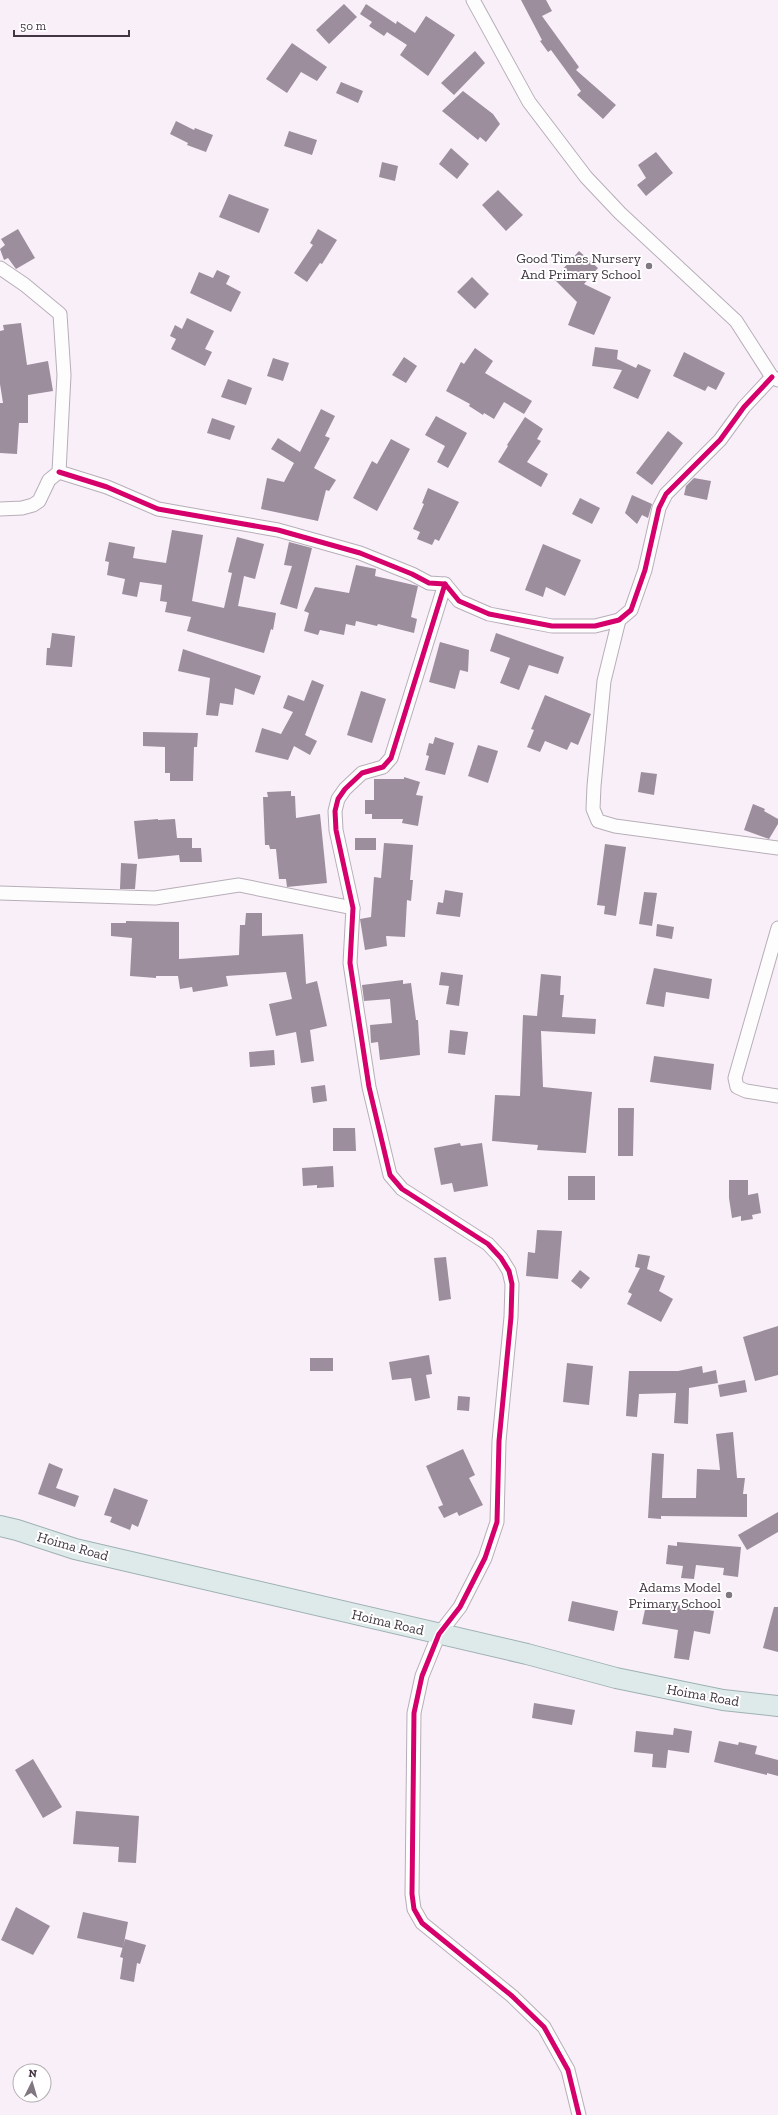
<svg xmlns="http://www.w3.org/2000/svg" width="778" height="2115" font-family="'Zilla Slab',serif">
<style>
.building{fill:#9c8e9d}
.lines{fill:none;stroke-linecap:round;stroke-linejoin:round}
.street-casing{stroke:#b7aeb8;stroke-width:15}
.primary-casing{stroke:#9eb1b4;stroke-width:22}
.street{stroke:#fefdfe;stroke-width:13}
.primary{stroke:#deeaea;stroke-width:20}
.cycleway-casing{stroke:#fff;stroke-width:8}
.cycleway{stroke:#d6006c;stroke-width:5}
.poi-dot{fill:#817781;stroke:#fff;stroke-width:1.5}
.labels{text-anchor:middle;stroke-width:4;stroke-linejoin:round;paint-order:stroke}
.poi-label{font-size:14px;fill:#413641;stroke:#fff;text-anchor:end}
.street-label{font-size:14px;fill:#413641;stroke:#fff}
</style>
<rect width="100%" height="100%" fill="#f9eff9"/>
<!-- building -->
<g class="building">
<path d="M521,0H546L552,11L542,16L579,67L576,70L616,105L603,119L577,95L581,91L551,50L548,52L540,41L542,40Z"/>
<path d="M344,4L357,17L329,44L316,30Z"/>
<path d="M366,4L396,24L397,21L415,33L426,16L455,35L428,76L400,55L407,45L387,32L384,36L369,26L372,22L360,14Z"/>
<path d="M292,43L327,67L317,81L301,72L287,93L266,79Z"/>
<path d="M475,51L485,63L454,95L441,83Z"/>
<path d="M341,82L363,91L358,103L336,93Z"/>
<path d="M463,91L493,114L500,124L486,142L480,137L478,140L442,111Z"/>
<path d="M176,121L194,130L195,128L213,135L206,152L187,145L188,143L170,134Z"/>
<path d="M289,131L317,140L312,155L284,146Z"/>
<path d="M451,148L469,164L457,179L439,164Z"/>
<path d="M656,152L673,173L646,196L637,185L646,178L638,165Z"/>
<path d="M382,162L398,166L395,181L379,177Z"/>
<path d="M498,190L523,215L506,231L482,205Z"/>
<path d="M229,194L269,209L259,233L219,217Z"/>
<path d="M18,229L35,258L16,269L8,258L4,260L0,249L5,245L1,239Z"/>
<path d="M318,229L337,240L322,264L320,263L307,282L294,273L313,245L310,243Z"/>
<path d="M579,251L598,268L584,284L611,297L594,335L568,325L577,302L554,279Z"/>
<path d="M217,270L230,276L226,284L241,292L231,312L190,293L199,272L213,278Z"/>
<path d="M472,277L489,294L475,309L457,292Z"/>
<path d="M187,318L214,331L205,349L212,352L205,366L171,349L176,339L170,336L175,325L182,329Z"/>
<path d="M21,323L27,365L48,361L53,391L28,395V423H19L17,454L0,453V403H3L0,384V331L4,330L3,325Z"/>
<path d="M595,347L618,350L617,359L636,368L638,364L651,370L638,399L613,388L622,370L592,366Z"/>
<path d="M475,348L493,361L485,373L532,401L524,414L504,402L494,419L484,413L483,415L469,406L470,404L446,391L461,362L464,364Z"/>
<path d="M684,352L725,373L716,390L708,386L705,391L673,376Z"/>
<path d="M404,357L417,366L406,383L392,375Z"/>
<path d="M273,358L289,363L283,381L267,376Z"/>
<path d="M228,379L252,388L246,405L221,397Z"/>
<path d="M321,409L335,416L325,436L330,438L314,468L336,480L329,491L326,490L318,521L261,509L267,478L284,482L294,463L271,449L278,438L300,452Z"/>
<path d="M436,416L467,433L448,468L437,462L445,446L425,435Z"/>
<path d="M525,417L543,429L537,439L541,441L527,462L548,474L541,487L498,462L508,446L507,445Z"/>
<path d="M212,418L235,426L230,440L207,433Z"/>
<path d="M668,431L683,443L652,485L636,473Z"/>
<path d="M391,439L410,449L377,511L353,498L372,461L377,464Z"/>
<path d="M694,478L711,481L707,500L684,495L686,486Z"/>
<path d="M428,488L459,502L439,541L435,539L432,545L417,539L420,532L413,529L424,504L422,503Z"/>
<path d="M632,495L652,504L648,518L642,515L637,524L625,513Z"/>
<path d="M580,498L600,508L592,524L572,514Z"/>
<path d="M172,530L203,535L192,601L224,608L232,573L228,572L237,537L264,544L255,579L244,576L238,606L276,613L273,630L271,629L264,653L187,631L191,617L165,612L167,602L160,601L162,585L140,582L137,597L122,594L125,579L107,575L109,562L105,561L109,542L135,547L133,558L166,563Z"/>
<path d="M289,542L312,548L297,609L280,604L292,566L284,565Z"/>
<path d="M543,544L581,560L565,596L546,587L543,597L525,590Z"/>
<path d="M356,565L376,569L375,576L418,586L411,617L417,619L414,633L378,624L377,626L356,621L355,626L346,624L344,635L320,630L318,635L304,631L309,613L304,611L315,587L349,593Z"/>
<path d="M52,633L75,636L72,667L46,665L47,648H50Z"/>
<path d="M496,633L564,657L558,674L529,665L519,690L500,683L510,658L490,651Z"/>
<path d="M440,642L469,650L468,672L460,670L455,689L429,682Z"/>
<path d="M183,649L261,676L254,695L235,688L233,705L220,703L218,716L206,715L210,678L178,671Z"/>
<path d="M312,680L324,685L305,735L317,741L310,755L294,746L288,760L255,752L262,728L281,734L293,712L283,708L288,695L304,701Z"/>
<path d="M361,691L386,699L372,743L347,735Z"/>
<path d="M545,695L591,714L578,745L571,742L567,750L545,741L540,752L527,747L534,730L531,729Z"/>
<path d="M143,732L198,733L197,747H194L193,781H170V773H165V747L143,746Z"/>
<path d="M435,737L454,743L445,775L425,770L429,756L426,755L429,743L433,744Z"/>
<path d="M478,745L498,751L488,783L468,776Z"/>
<path d="M641,772L657,774L654,795L638,792Z"/>
<path d="M404,777L420,782L416,795L423,796L418,826L402,823L403,819H372V814H365V800H374V779H404Z"/>
<path d="M291,791V796H295L296,818L320,814L327,883L287,887L286,879H279L276,849H270L269,845H265L263,797H268L267,792Z"/>
<path d="M753,804L765,809L764,811L778,819V824L769,839L744,830Z"/>
<path d="M158,819V820L175,819L177,838H192V848H201L202,862H180L179,855L138,859L134,821Z"/>
<rect x="355" y="838" width="21" height="12"/>
<path d="M384,843L413,845L410,880H413L411,901L407,900L405,937L386,936L387,946L365,950L360,919L371,917L374,877L381,878Z"/>
<path d="M605,844L626,847L616,916L604,914L605,906L597,905Z"/>
<path d="M121,863L137,864L135,889H120Z"/>
<path d="M445,890L463,893L460,917L436,914L438,902L443,903Z"/>
<path d="M644,892L657,893L652,926L639,924Z"/>
<path d="M246,913H262V936L303,934L306,984L317,981L327,1026L310,1030L314,1061L301,1063L296,1032L276,1036L269,1004L292,999L286,972L226,976L228,986L193,992L192,987L180,989L178,976H156V978L130,976L132,938L111,936V923H126V921L179,922V959L239,955L240,925H245Z"/>
<path d="M657,924L674,927L672,939L656,936Z"/>
<path d="M654,968L712,979L709,999L666,992L664,1007L646,1004Z"/>
<path d="M441,972L463,975L459,1006L446,1004L449,986L439,985Z"/>
<path d="M541,974L561,976L560,995H564L562,1017L596,1019L595,1034L541,1031L543,1087L592,1092L586,1153L537,1150L538,1145L492,1141L495,1095L520,1096L523,1015L537,1016Z"/>
<path d="M403,980V984L411,983L416,1020H418L420,1055L380,1060L378,1042L371,1043L370,1025L392,1023L390,999L364,1001L362,985Z"/>
<path d="M450,1030L468,1032L465,1055L448,1053Z"/>
<path d="M274,1050L275,1065L250,1067L249,1052Z"/>
<path d="M654,1056L714,1064L711,1090L650,1082Z"/>
<path d="M325,1085L327,1101L313,1103L311,1087Z"/>
<path d="M618,1108H634L633,1156H618Z"/>
<path d="M333,1128H355L356,1151H333Z"/>
<path d="M460,1143L461,1146L482,1143L488,1186L454,1192L452,1183L441,1185L434,1148Z"/>
<path d="M333,1166L334,1187L317,1188V1185L303,1186L302,1168Z"/>
<rect x="568" y="1176" width="27" height="24"/>
<path d="M729,1180H748V1195L758,1193L761,1213L752,1215L753,1219L741,1221V1216L732,1218L729,1198Z"/>
<path d="M537,1230L562,1231L558,1279L526,1276L528,1252L535,1253Z"/>
<path d="M638,1254L650,1256L647,1269L665,1276L659,1291L673,1299L661,1322L627,1304L632,1294L628,1292L640,1268L635,1267Z"/>
<path d="M446,1257L451,1299L439,1301L434,1258Z"/>
<path d="M580,1270L590,1278L581,1289L571,1281Z"/>
<path d="M778,1326V1375L755,1381L743,1337Z"/>
<path d="M429,1355L432,1374L426,1375L430,1398L415,1401L411,1378L392,1380L389,1362Z"/>
<rect x="310" y="1358" width="23" height="13"/>
<path d="M567,1363L593,1366L589,1405L563,1402Z"/>
<path d="M702,1366L703,1373L716,1370L718,1383L689,1388L688,1424L674,1423L676,1393L639,1394L637,1417L626,1416L629,1371H678Z"/>
<path d="M745,1380L747,1392L720,1397L718,1385Z"/>
<path d="M458,1396L470,1397L469,1411L457,1410Z"/>
<path d="M733,1432L737,1478H745L743,1494H747V1517L661,1516V1519L648,1518L652,1453L664,1454L662,1498H696L697,1469L720,1470L716,1434Z"/>
<path d="M463,1449L475,1475L469,1478L483,1505L459,1516L457,1512L444,1518L438,1507L443,1505L426,1466Z"/>
<path d="M49,1463L63,1469L56,1488L79,1496L75,1507L38,1494Z"/>
<path d="M114,1488L148,1500L138,1527L132,1524L130,1530L110,1522L112,1517L104,1515Z"/>
<path d="M778,1512V1532L747,1550L738,1535Z"/>
<path d="M677,1542L741,1547L738,1577L723,1575L724,1568L696,1565L694,1579L681,1578L683,1566L666,1564L668,1545L677,1546Z"/>
<path d="M647,1600L714,1611L710,1634L694,1631L689,1660L674,1658L678,1630L642,1624Z"/>
<path d="M572,1601L618,1611L614,1631L568,1621Z"/>
<path d="M774,1607H778V1652L763,1648Z"/>
<path d="M534,1703L575,1710L572,1725L532,1718Z"/>
<path d="M674,1728L692,1731L689,1753L668,1750L666,1768L652,1767L653,1754L634,1752L636,1731L673,1735Z"/>
<path d="M719,1741L738,1745L739,1742L757,1746L755,1754L778,1760V1776L767,1773V1775L714,1762Z"/>
<path d="M33,1759L62,1807L43,1818L15,1770Z"/>
<path d="M76,1811L139,1816L136,1863L118,1862L119,1847L73,1844Z"/>
<path d="M16,1907L50,1926L33,1955L1,1940Z"/>
<path d="M83,1912L128,1922L123,1948L77,1938Z"/>
<path d="M125,1939L146,1945L140,1964L137,1963L134,1982L120,1979L123,1958L120,1957Z"/>
</g>
<g class="lines">
<defs>
<g id="street">
<path d="M473,0L529,102L586,177L620,213L736,321L772,377L778,380"/>
<path d="M0,268L25,285L60,314L64,375L59,472L49,480L39,501L33,505L22,508L0,509"/>
<path d="M59,472L107,487L158,509L278,530L360,553L412,574L429,583L445,584L459,601L489,614L552,626H595L619,620L631,610L645,570L659,508L666,494L720,440L744,407L772,377"/>
<path d="M445,584L391,758L383,767L362,773L345,789L338,799L335,811L336,830L353,908L350,963L369,1087L390,1175L402,1189L488,1244L501,1258L509,1271L512,1284L511,1317L499,1441L497,1522L485,1558L460,1607L439,1634L422,1676L414,1713L412,1894L414,1909L422,1923L512,1996L544,2027L568,2070L579,2115"/>
<path d="M619,620L604,681L594,786L593,809L598,821L615,826L778,848"/>
<path d="M0,893L155,898L239,885L353,908"/>
<path d="M778,928L735,1078L737,1087L746,1091L778,1096"/>
</g>
<path id="primary" d="M0,1526L17,1530L75,1549L527,1654L616,1678L723,1700L778,1706"/>
</defs>
<!-- street casing -->
<use href="#street" class="street-casing"/>
<!-- primary casing -->
<use href="#primary" class="primary-casing"/>
<!-- street -->
<use href="#street" class="street"/>
<!-- primary -->
<use href="#primary" class="primary"/>
<defs>
<g id="cycleway">
<path d="M59,472L107,487L158,509L278,530L360,553L412,574L429,583L445,584L459,601L489,614L552,626H595L619,620L631,610L645,570L659,508L666,494L720,440L744,407L772,377"/>
<path d="M445,584L391,758L383,767L362,773L345,789L338,799L335,811L336,830L353,908L350,963L369,1087L390,1175L402,1189L488,1244L501,1258L509,1271L512,1284L511,1317L499,1441L497,1522L485,1558L460,1607L439,1634L422,1676L414,1713L412,1894L414,1909L422,1923L512,1996L544,2027L568,2070L579,2115"/>
</g>
</defs>
<!-- cycleway casing -->
<use href="#cycleway" class="cycleway-casing"/>
<!-- cycleway -->
<use href="#cycleway" class="cycleway"/>
</g>
<!-- markers -->
<g class="poi-dot">
<circle cx="649" cy="266" r="4"/>
<circle cx="729" cy="1595" r="4"/>
</g>
<g class="labels">
<!-- poi labels -->
<g class="poi-label">
<text x="641" y="263">Good Times Nursery<tspan x="641" dy="16">And Primary School</tspan></text>
<text x="721" y="1592">Adams Model<tspan x="721" dy="16">Primary School</tspan></text>
</g>
<!-- street labels -->
<g class="street-label">
<text transform="translate(73 1546) rotate(16)" y="5">Hoima Road</text>
<text transform="translate(388 1622) rotate(13)" y="5">Hoima Road</text>
<text transform="translate(703 1695) rotate(10)" y="5">Hoima Road</text>
</g>
</g>
<!-- north arrow -->
<g transform="translate(32 2083) rotate(5)"><circle r="19" fill="#ffffff" stroke="#b3afb3"/>
<path d="M0-3L7 15L0 10L-7 15Z" fill="#817781"/>
<text y="-6" font-size="11" font-weight="bold" text-anchor="middle" fill="#413641">N</text>
</g>
<!-- scale -->
<path d="M14 30v6h115v-6" fill="none" stroke="#413641" stroke-width="2"/>
<text x="20" y="30" font-size="12" fill="#413641" stroke="#ffffff" stroke-width="3" paint-order="stroke">50 m</text>
</svg>
